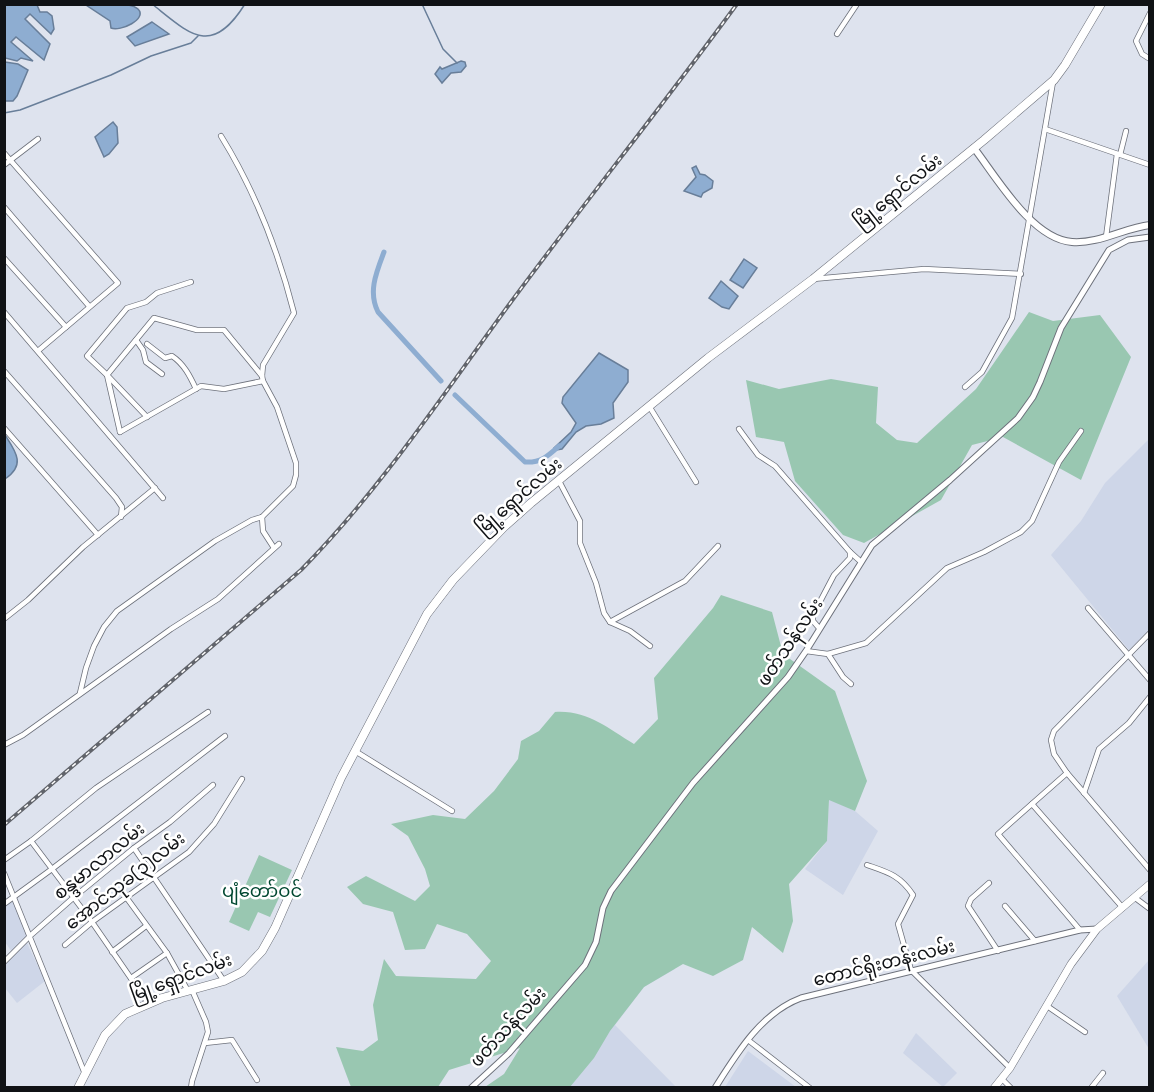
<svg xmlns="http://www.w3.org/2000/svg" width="1154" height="1092" font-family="'Space Grotesk','Noto Sans Myanmar',sans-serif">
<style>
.built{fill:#ced6e8}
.green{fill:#99c7b1}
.water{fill:#8eadd1;stroke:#687e99;stroke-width:1.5}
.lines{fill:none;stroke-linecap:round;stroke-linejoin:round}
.stream{stroke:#687e99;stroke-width:1.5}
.canal{stroke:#8eadd1;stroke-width:5}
.minor-casing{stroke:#6d717b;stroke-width:6}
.tertiary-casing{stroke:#6d717b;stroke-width:7}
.secondary-casing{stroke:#6d717b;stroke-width:8}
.primary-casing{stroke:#6d717b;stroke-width:8}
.trunk-casing{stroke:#6d717b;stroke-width:9}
.minor{stroke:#fff;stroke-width:4.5}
.tertiary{stroke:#fff;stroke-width:5}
.secondary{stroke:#fff;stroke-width:6}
.primary{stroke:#fff;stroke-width:7}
.trunk{stroke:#fff;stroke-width:8}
.rail-casing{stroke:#61646b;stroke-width:4}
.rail{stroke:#fff;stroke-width:1.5;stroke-dasharray:4.5;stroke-linecap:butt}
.labels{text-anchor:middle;stroke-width:5;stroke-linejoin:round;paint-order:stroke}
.street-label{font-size:18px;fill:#101215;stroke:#fff}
.park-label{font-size:18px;fill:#004730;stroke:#fff}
</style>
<rect width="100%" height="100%" fill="#dee3ee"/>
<!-- built -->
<g class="built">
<path d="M1149,439V630L1129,650L1051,555L1081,521L1105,483Z"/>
<path d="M829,799L855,811L878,831L843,895L805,869L827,841Z"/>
<path d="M11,896L28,936L12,952L5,942V902Z"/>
<path d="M27,943L45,981L17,1003L5,988L4,962Z"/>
<path d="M652,947L675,969L644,987L615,1025L676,1087L532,1088Z"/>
<path d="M1149,960V1049L1117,996Z"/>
<path d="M916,1033L957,1073L943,1087L903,1053Z"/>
<path d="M748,1051L796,1087H725Z"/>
</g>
<!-- green -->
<g class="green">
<path d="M1029,312L1053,321L1100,315L1131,357L1081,480L1003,437L972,445L941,500L864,543L843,535L795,481L784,442L756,437L746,380L779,389L831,379L878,387L876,423L897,440L917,443L976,389Z"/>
<path d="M721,595L772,612L783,654L835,691L867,781L855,811L829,800L827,841L789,884L793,921L783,953L752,927L743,960L713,976L683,964L644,987L610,1031L594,1058L570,1087H485L504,1074L520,1048L449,1070L438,1087H351L336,1047L363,1051L378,1040L373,1005L384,959L396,976L476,979L491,961L467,934L437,924L425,949L405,950L393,912L363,904L347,887L366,876L415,901L430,886L425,869L408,836L391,824L433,815L465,819L494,791L518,759L521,741L539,731L555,712C588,710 607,728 634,744L658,719L654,678L713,608Z"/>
<path d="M259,855L292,870L270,917L258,912L249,931L229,922Z"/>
</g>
<!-- water -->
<g class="water">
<path d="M5,4L37,5L40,12H47L52,16L54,29L51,34L30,14L25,19L50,44L44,60L16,37L11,42L33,61L21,58L17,61L5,58Z"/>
<path d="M86,5C98,4 129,1 138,9C148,19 120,32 111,28L110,21Z"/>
<path d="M152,22L169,34L135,46L127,37Z"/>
<path d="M461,61L465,62L466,66L461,72L451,73L442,83L435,74L440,67L442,69Z"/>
<path d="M5,62L18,64L28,70L17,96L13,101H5Z"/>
<path d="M113,122L117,127L118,143L109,154L104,157L95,137Z"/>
<path d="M696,166L700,174L705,175L713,181L712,188L703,193L701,197L684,191L696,177L692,168Z"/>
<path d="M744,259L757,268L743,288L730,280Z"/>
<path d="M721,281L738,296L729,309L722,307L709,298Z"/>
<path d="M599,353L628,370V382L613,403L614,418L601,424L586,426L576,432L562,449L556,450L554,448L571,432L576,423L562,403L563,397Z"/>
<path d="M5,435C16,452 26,465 5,479Z"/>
</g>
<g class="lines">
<!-- stream -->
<g class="stream">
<path d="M152,4C190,34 211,58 245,4"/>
<path d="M422,4L443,49L457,63"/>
<path d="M4,113L20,110L111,75L151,56L191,43L198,36"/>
</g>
<!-- canal -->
<g class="canal">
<path d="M384,252C376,273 368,292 378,312L441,381"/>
<path d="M455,395L525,462C541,463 548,456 559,446"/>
</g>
<defs>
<g id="minor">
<path d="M1150,13L1136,41L1142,54L1150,59"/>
<path d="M837,34L857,4"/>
<path d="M1045,129L1150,165"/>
<path d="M4,153L118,283L39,350"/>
<path d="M1120,155L1126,131"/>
<path d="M4,165L38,139"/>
<path d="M4,207L89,306"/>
<path d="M1106,237L1117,154"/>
<path d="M4,258L66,327"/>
<path d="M813,279L924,269L1021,274"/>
<path d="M4,312L163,498"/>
<path d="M136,340L143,350L146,362L162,374"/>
<path d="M147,344L165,358L172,356C184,364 190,376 196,389"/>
<path d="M4,371L116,498L122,507L121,517"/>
<path d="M965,387L982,372L1012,318L1053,82"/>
<path d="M649,406L696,482"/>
<path d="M147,417L107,375L154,318L197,330H224L262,376"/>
<path d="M4,428L98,535"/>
<path d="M739,429L758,455L775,466L850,552V558L834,575L813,615V621L819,628"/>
<path d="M120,432L107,375L87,356L127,308L146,302L157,293L191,282"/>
<path d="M120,432L201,386L224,389L263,381"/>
<path d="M559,481L580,521V543L596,583L604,613L610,622L630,631L650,646"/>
<path d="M262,517L263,531L274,548"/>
<path d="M850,552L860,561"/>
<path d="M1088,608L1150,680"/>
<path d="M4,619L28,600L83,547L155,488"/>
<path d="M610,622L685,581L718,546"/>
<path d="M1150,633L1054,731L1051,740L1054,754L1067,773L1150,870"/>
<path d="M806,651L828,654L866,643L947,568L984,552L1021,532L1032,521L1059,462L1081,431"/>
<path d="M828,654L843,677L851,684"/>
<path d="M80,693L86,668L94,646L104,627L117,611L215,541L252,520L262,517L293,486L296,475V463L277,407L263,381L262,376L263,365L294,313C278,250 255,191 221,136"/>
<path d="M4,745L23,735L171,629L218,599L279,544"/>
<path d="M355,751L452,811"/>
<path d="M1067,773L998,834L1080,930"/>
<path d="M1084,793L1099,749L1129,723L1150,697"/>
<path d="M1032,804L1123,908"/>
<path d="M31,841L92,922L148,1003"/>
<path d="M134,848L224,981"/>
<path d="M4,860L31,841L96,788L208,712"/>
<path d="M867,865C887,872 900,875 913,895L898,924L911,970L1010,1068"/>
<path d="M4,873L85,1074"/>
<path d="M989,883L971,899L968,906L998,951"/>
<path d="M126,897L167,953L188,991"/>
<path d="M1134,897L1150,909"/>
<path d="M4,904L52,869L225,736"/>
<path d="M1005,906L1035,941"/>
<path d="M65,945L92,922L189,852L214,824L242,779"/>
<path d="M112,952L146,926"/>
<path d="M4,962L31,935L73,898L134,848L170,822L213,785"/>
<path d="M131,978L167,953"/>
<path d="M1047,1006L1085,1032"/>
<path d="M748,1040L810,1088"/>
<path d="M205,1043L232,1040L257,1080"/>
<path d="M1001,1078L1011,1088"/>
<path d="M191,1088L192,1081L208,1032L206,1022L192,990"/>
<path d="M1091,1088L1103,1073"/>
</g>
<g id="tertiary">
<path d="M471,1088L509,1053L585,965L596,942L603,908L611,891L693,783L788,677L806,651L872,545L950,480L1018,418L1033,397L1040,382L1061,328L1109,250L1128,240L1150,237"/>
<path d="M715,1088C737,1053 761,1013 801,998L1080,930L1097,929"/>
</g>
<path id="secondary" d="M974,148C997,178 1032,239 1072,242C1099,244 1124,228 1150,225"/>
<path id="primary" d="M994,1088L1010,1068L1071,964L1097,929L1150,884"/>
<path id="trunk" d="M78,1088L105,1035L125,1014L162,998L224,981L242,972L262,951L275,928L341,778L427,614L453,580L504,527L531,503L708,358L813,279L984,140L1054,80L1065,65L1101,4"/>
</defs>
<!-- minor casing -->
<use href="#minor" class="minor-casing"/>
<!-- tertiary casing -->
<use href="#tertiary" class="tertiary-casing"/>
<!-- secondary casing -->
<use href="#secondary" class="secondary-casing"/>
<!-- primary casing -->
<use href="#primary" class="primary-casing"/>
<!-- trunk casing -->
<use href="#trunk" class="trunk-casing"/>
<!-- minor -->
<use href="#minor" class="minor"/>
<!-- tertiary -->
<use href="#tertiary" class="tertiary"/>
<!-- secondary -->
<use href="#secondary" class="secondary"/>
<!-- primary -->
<use href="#primary" class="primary"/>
<!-- trunk -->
<use href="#trunk" class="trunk"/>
<defs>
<path id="rail" d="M4,825L301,570C381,489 444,393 511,302C585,202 663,105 737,4"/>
</defs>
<!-- rail casing -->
<use href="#rail" class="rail-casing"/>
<!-- rail -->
<use href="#rail" class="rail"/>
</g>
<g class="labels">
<!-- street labels -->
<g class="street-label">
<text transform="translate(898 191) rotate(-39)" y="6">မြို့ရှောင်လမ်း</text>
<text transform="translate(519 496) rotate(-41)" y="6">မြို့ရှောင်လမ်း</text>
<text transform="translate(790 642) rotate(-56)" y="6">ဖတ်သန်လမ်း</text>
<text transform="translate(99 861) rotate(-39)" y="6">စန္ဒမာလာလမ်း</text>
<text transform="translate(125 881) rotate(-38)" y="6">အောင်သုခ(၃)လမ်း</text>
<text transform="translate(884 963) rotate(-14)" y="6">တောင်ရိုးတန်းလမ်း</text>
<text transform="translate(181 977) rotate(-20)" y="6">မြို့ရှောင်လမ်း</text>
<text transform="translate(508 1027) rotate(-47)" y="6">ဖတ်သန်လမ်း</text>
</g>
<!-- park labels -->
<g class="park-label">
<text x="262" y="897">ပျံတော်ဝင်</text>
</g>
</g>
<!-- border -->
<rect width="1154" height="1092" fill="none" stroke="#101215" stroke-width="12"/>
</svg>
